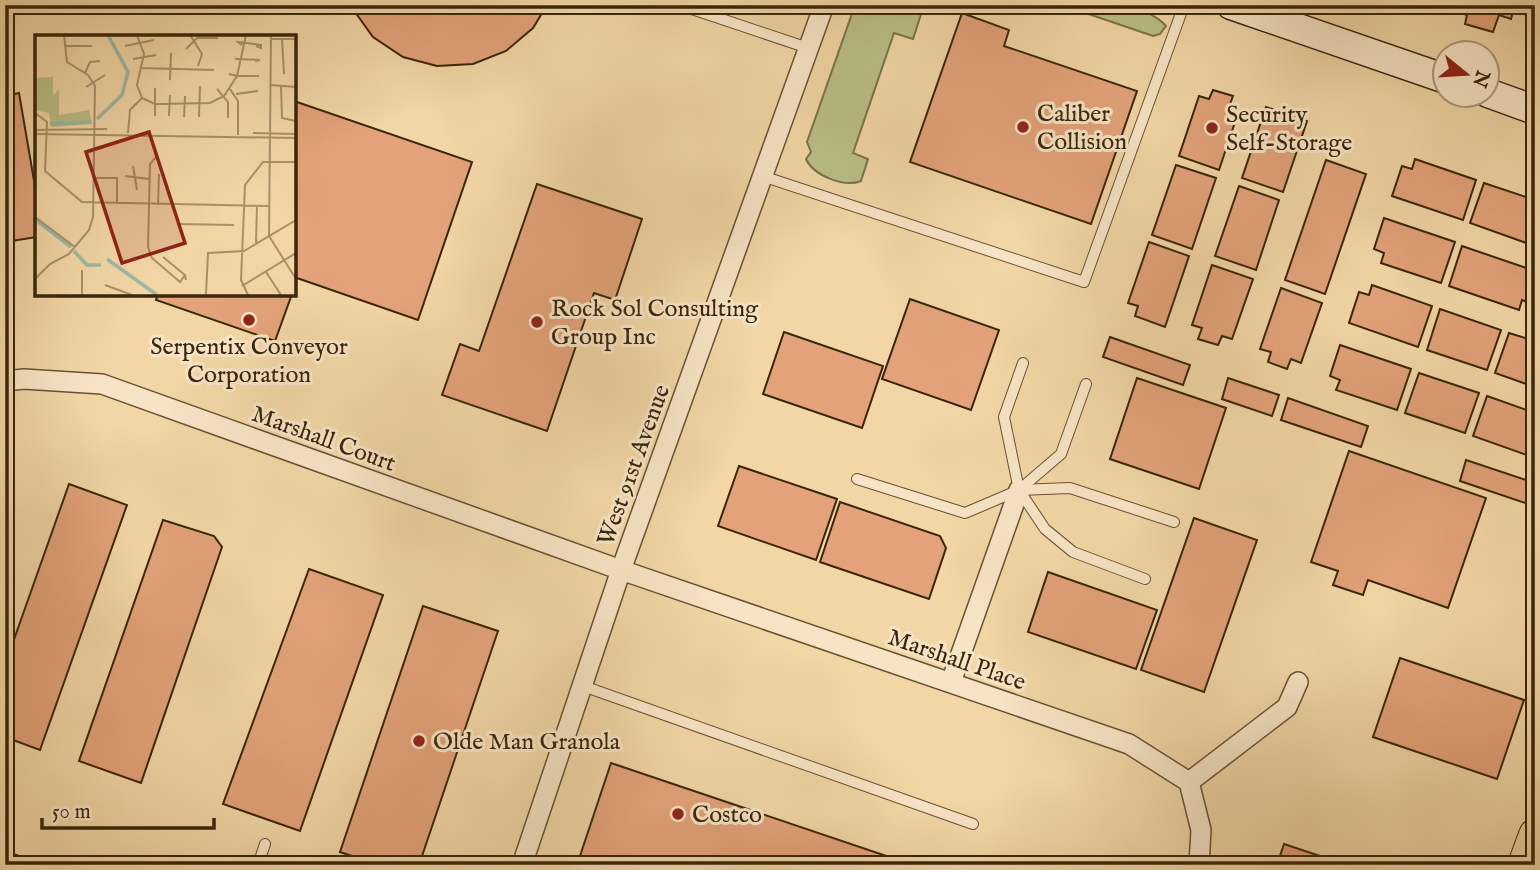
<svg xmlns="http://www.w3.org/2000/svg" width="1540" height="870" font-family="'IM FELL English',serif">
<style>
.green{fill:#babe87;stroke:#7a7249;stroke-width:2}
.building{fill:#e3a279;stroke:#39260b;stroke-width:2}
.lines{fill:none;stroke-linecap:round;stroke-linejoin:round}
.lane-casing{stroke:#675232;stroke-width:12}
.street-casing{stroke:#675232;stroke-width:22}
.secondary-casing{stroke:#39260b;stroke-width:31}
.primary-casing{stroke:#39260b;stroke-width:34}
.lane{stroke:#f7e4c5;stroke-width:10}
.street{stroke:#f7e4c5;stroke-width:19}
.secondary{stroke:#f7e4c5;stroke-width:28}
.primary{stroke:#f2d6a6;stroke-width:32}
.poi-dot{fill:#8f2418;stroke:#f7e4c5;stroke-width:2.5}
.labels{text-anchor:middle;stroke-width:6;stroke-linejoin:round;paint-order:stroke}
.poi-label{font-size:24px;fill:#39260b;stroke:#f7e4c5;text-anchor:start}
.street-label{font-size:24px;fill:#39260b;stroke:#f7e4c5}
.inset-river{fill:none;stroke:#9bb9a5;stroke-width:3.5}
.inset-road{fill:none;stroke:#a89068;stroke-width:2}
.view{fill:#8f2418;fill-opacity:0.15;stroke:#8f2418;stroke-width:3.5}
.inset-edge{fill:none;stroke:#39260b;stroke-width:3.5}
</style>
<rect width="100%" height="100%" fill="#f2d6a6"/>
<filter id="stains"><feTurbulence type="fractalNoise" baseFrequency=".00286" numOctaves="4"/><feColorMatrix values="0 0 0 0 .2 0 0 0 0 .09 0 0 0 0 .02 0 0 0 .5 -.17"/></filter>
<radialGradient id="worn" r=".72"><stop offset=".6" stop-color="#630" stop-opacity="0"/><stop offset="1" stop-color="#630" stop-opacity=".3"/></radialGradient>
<!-- green -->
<g class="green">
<path d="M855,5H924L913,39L894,33L853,153L868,159L861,181C844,188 813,175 806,159L811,152L807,142Z"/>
<path d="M1062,5C1094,5 1143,0 1166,26L1160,34L1153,36Z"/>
</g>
<!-- building -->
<g class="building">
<path d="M350,5H547L533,28L506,51L473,64L437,66L403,57L373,37Z"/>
<path d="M1436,5H1515L1511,19L1499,15L1493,32L1465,24L1467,15Z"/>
<path d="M962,13L1009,30L1004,46L1137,91L1091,224L910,162Z"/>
<path d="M1213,90L1233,96L1229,107L1239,110L1219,170L1179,156L1199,96L1209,99Z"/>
<path d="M19,93L37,198V237L5,242V96Z"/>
<path d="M294,101L472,162L418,320L294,277Z"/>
<path d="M1266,107L1307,121L1283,192L1242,178Z"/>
<path d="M1415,159L1476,180L1463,220L1392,196L1402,166L1412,169Z"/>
<path d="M1326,160L1366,174L1325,294L1285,280Z"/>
<path d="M1176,165L1216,178L1192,249L1152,235Z"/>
<path d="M1484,183L1535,200V246L1470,223Z"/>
<path d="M537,184L642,219L615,300L594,293L547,431L442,395L460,344L479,351Z"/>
<path d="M1239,186L1279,200L1256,270L1215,256Z"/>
<path d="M1384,218L1455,242L1441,283L1381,263L1384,253L1374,249Z"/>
<path d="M1149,242L1189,256L1165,327L1135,316L1138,306L1128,303Z"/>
<path d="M1462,246L1535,271V297L1532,304L1522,300L1519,310L1449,286Z"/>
<path d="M1212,265L1253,279L1232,339L1222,336L1218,345L1198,339L1202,328L1192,325Z"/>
<path d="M1372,285L1432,306L1418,347L1349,323L1359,292L1369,295Z"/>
<path d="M1281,288L1322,303L1301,363L1291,359L1287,369L1268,362L1271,352L1260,349Z"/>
<path d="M158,294H292L275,341L156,300Z"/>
<path d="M910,299L999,330L971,410L882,379Z"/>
<path d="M1440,309L1501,330L1487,370L1427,350Z"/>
<path d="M784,332L883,366L862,428L763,394Z"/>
<path d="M1509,333L1535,341V387L1495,373Z"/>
<path d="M1110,337L1190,365L1183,385L1103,357Z"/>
<path d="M1340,345L1411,369L1397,410L1336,390L1340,380L1330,376Z"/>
<path d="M1419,373L1479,393L1465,433L1405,413Z"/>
<path d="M1137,378L1226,408L1199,489L1110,459Z"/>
<path d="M1228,378L1279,395L1272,416L1222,399Z"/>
<path d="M1487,396L1535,413V458L1473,436Z"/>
<path d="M1288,398L1368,426L1361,447L1281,420Z"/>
<path d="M1349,451L1486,498L1448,608L1368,580L1363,595L1333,585L1338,571L1311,562Z"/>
<path d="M1466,460L1535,483L1534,506L1460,481Z"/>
<path d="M739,466L837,499L816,560L718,526Z"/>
<path d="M69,484L127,505L40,750L5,737V665Z"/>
<path d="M840,502L940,536L946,548L929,599L820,562Z"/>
<path d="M1194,518L1257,540L1204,692L1141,670Z"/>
<path d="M163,520L214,536L222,547L141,783L79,761Z"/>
<path d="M309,569L383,595L300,831L223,804Z"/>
<path d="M1048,572L1157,610L1136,669L1028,632Z"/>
<path d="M423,606L498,631L419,865H379L340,852Z"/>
<path d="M1400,658L1524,700L1497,779L1373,737Z"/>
<path d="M611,763L913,865H577Z"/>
<path d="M1284,844L1347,865H1277Z"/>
<path d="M5,851L44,865H5Z"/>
</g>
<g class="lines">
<defs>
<g id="lane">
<path d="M680,5L808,48"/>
<path d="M762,176L1084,282L1184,5"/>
<path d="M1023,363L1004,417L1019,490L1045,529L1073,552L1145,579"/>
<path d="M857,479L965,513L1019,490L1061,454L1086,384"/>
<path d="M1019,490L1070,488L1174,522"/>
<path d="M583,686L973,824"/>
<path d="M258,865L265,844"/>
</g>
<g id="street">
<path d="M5,381L24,379L102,384L621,570L1129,744L1189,782L1201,830L1199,865"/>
<path d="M951,682L1019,490"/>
<path d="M1189,782L1287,707L1298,682"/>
<path d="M522,865L621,570L824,5"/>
</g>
<g id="secondary">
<path d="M1231,5L1446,79"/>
<path d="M1488,93L1535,110"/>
</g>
<path id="primary" d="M1524,865L1535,835"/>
</defs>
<!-- lane casing -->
<use href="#lane" class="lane-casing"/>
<!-- street casing -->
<use href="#street" class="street-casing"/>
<!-- secondary casing -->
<use href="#secondary" class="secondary-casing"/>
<!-- primary casing -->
<use href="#primary" class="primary-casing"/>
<!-- lane -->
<use href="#lane" class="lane"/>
<!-- street -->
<use href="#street" class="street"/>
<!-- secondary -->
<use href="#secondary" class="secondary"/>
<!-- primary -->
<use href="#primary" class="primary"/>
</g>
<!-- markers -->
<g class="poi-dot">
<circle cx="1023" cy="127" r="7"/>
<circle cx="1212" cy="128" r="7"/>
<circle cx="249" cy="320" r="7"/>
<circle cx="537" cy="322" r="7"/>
<circle cx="419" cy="741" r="7"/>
<circle cx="678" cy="814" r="7"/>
</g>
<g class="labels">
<!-- poi labels -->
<g class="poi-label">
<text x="1037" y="121">Caliber<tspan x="1037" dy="28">Collision</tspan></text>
<text x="1226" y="122">Security<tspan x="1226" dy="28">Self-Storage</tspan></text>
<text x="551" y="316">Rock Sol Consulting<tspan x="551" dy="28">Group Inc</tspan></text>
<text x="249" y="354" text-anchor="middle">Serpentix Conveyor<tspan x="249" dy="28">Corporation</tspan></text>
<text x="433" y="749">Olde Man Granola</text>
<text x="692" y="822">Costco</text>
</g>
<!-- street labels -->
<g class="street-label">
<text transform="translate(324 438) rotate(20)" y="8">Marshall Court</text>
<text transform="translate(633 465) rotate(-70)" y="8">West 91st Avenue</text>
<text transform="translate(957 659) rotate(19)" y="8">Marshall Place</text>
</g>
</g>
<!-- overview -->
<g transform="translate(35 35)">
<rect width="261" height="261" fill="#f2d6a6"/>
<path d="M18,42V61L24,54V80L54,75L57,89L16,92L14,78L0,75V43Z" fill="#babe87"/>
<path class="inset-river" d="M62,84L87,60L93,37L73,0M15,89L57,87M1,185L36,212M39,216L52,230H66M72,224L122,260"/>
<path class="inset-road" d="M102,0L109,19L102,50L107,63M155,0L167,19L163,31M236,0L234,201L261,244M236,4H261M247,4L249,39M207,10L203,7L226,10V13L221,11M29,11H57M90,11L119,5M151,14L162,3H183M98,24L121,20M200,24L225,25L220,26M107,33L179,35M50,38L55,27L65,26M194,39L202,41L211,0M135,45L136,18M236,50L261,52M246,50L247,83L261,86M51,52L70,40M182,54L193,67V83M195,54L203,66V100M201,59L223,56M107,63L120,69L175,68L189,61L202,41H224M0,78L12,87L10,136L47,167L235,171M120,81V53M134,81L135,60M149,82L150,61M164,82L165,51M0,95L72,94M93,98L95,75L107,63M218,98L261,99M0,99L261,103M122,121L115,129L113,212L117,223L145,247L150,240M98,131L102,155M90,141L114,144M59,143H82V169M123,170L124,139M0,182L40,212M142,189L199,190M221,208L222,171M128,222L150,240L151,245M47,235V260M231,237L246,260M0,244L15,229L34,219L54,195L58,182L60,51L53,40L32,27L29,0M70,250L97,260M207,251L261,218M171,260L173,218L209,216L261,185M213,260L206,245L210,150L228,127H261"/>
<path class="view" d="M114,97L150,208L87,228L51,117Z"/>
<rect width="261" height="261" class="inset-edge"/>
</g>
<!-- margin -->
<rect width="1540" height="870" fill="none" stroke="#f2d6a6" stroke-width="28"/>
<rect x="7" y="7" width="1526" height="856" fill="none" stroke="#39260b" stroke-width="3.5"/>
<rect x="14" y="14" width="1512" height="842" fill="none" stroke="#39260b" stroke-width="2"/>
<!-- north arrow -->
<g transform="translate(1466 74) rotate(108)"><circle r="33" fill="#f7e4c5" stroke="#ab987b" stroke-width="2"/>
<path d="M0-5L12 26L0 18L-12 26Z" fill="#8f2418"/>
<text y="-10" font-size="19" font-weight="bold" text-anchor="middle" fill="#39260b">N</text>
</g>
<!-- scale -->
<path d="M42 818v10h172v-10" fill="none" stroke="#39260b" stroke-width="3.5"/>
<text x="52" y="818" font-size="21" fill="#39260b" stroke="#f7e4c5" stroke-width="5" paint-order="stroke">50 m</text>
<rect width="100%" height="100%" filter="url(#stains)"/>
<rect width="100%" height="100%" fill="url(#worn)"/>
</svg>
